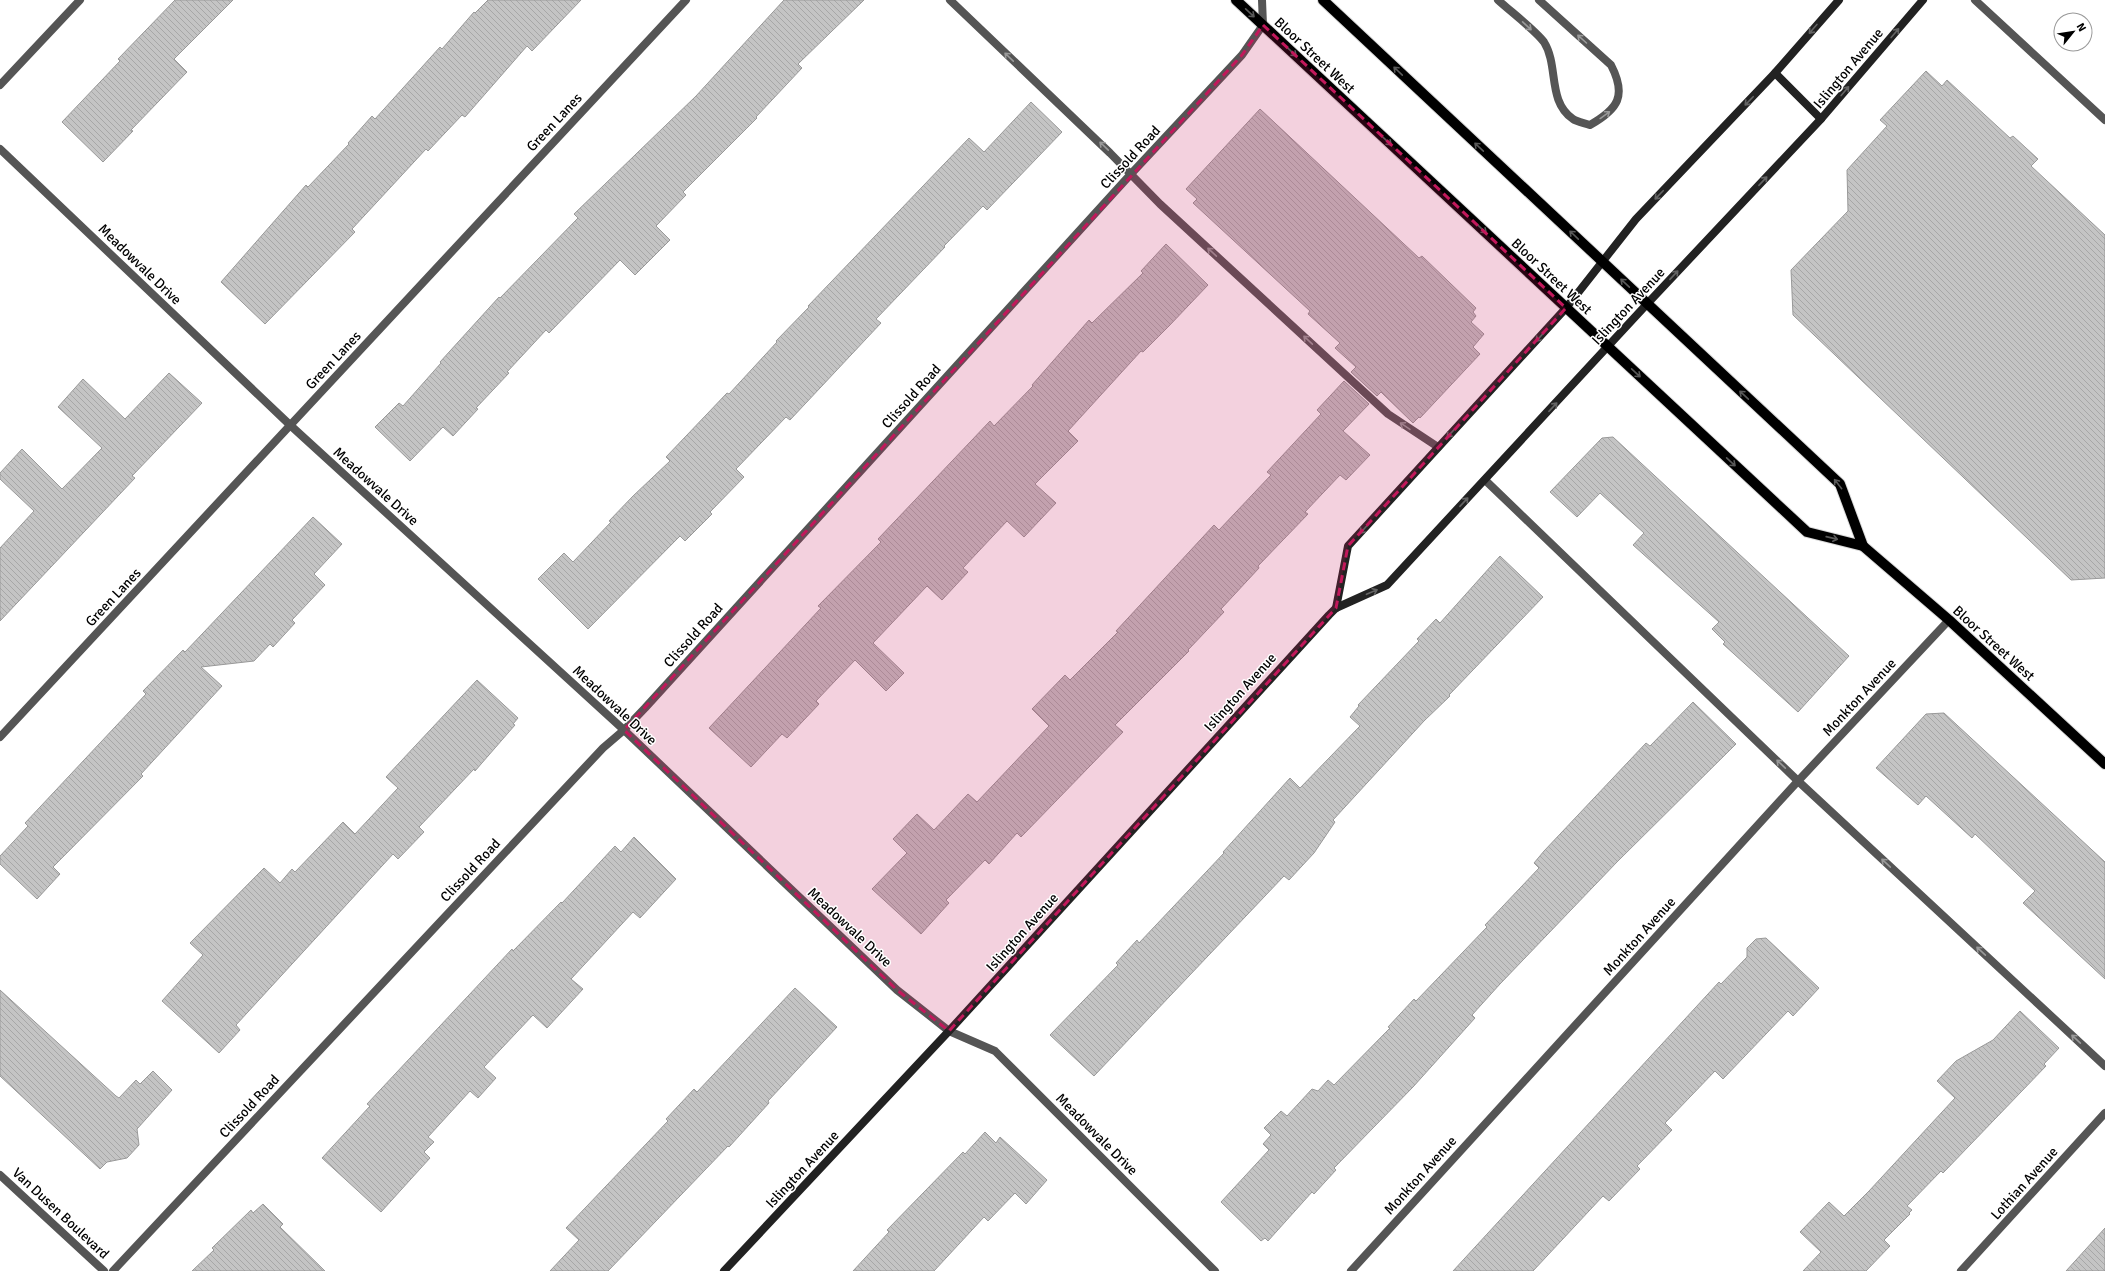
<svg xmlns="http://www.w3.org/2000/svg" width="2105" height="1271" font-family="Signika,sans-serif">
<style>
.building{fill:url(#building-back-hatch);stroke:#999}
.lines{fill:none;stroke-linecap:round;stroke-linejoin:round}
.primary-casing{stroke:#dbdbdb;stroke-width:12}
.service{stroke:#555;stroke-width:8}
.minor{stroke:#555;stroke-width:8}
.secondary{stroke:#222;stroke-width:8}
.primary{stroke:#000;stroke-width:10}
.oneway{stroke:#595959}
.oneway2{stroke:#999}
.oneway3{stroke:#646464}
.marked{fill:#c2185b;fill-opacity:0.2;stroke:#c2185b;stroke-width:3;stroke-dasharray:8 5;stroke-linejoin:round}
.labels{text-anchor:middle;stroke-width:3;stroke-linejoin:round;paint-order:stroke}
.street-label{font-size:14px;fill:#000;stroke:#fff}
</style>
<defs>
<pattern id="building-back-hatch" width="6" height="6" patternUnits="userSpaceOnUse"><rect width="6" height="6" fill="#c4c4c4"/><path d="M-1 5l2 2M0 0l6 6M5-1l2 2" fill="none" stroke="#a7a7a7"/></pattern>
</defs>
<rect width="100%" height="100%" fill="#fff"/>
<!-- building -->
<g class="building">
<path d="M175,0H233L174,59L187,72L131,130L133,131L103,162L62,122L120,61L118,59Z"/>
<path d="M488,0H581L532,51L527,46L465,117L462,115L428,151L426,149L352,229L355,232L265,324L221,282L306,185L308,187L349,144L348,143L372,116L375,119L440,47L442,49L474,12L475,13Z"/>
<path d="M784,0H864L798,64L802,68L756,117L757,118L683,192L686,195L656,226L670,240L635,275L620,260L549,333L546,330L507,372L509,373L476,408L478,409L453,436L443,427L410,461L375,427L399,403L403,406L441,363L440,362L499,297L500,298L578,218L574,214L696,96Z"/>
<path d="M1926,71L1942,86L1947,80L2010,138L2013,136L2038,159L2031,166L2105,235V578L2071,580L1793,315L1791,270L1848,211L1847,170L1887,126L1880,120Z"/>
<path d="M1031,102L1062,132L987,210L983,206L944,246L945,247L876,319L881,323L790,420L786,417L736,469L744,477L710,512L712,514L685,541L680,536L588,629L538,579L564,553L573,562L611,522L609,521L633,496L670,461L666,457L727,393L729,394L777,342L776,341L809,307L808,306L969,138L984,152Z"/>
<path d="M1260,109L1419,258L1422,256L1476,308L1473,312L1476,316L1471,322L1484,334L1473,347L1480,354L1420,418L1419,417L1413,423L1381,392L1377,396L1351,372L1356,367L1335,348L1340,343L1308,314L1310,311L1193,203L1197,199L1186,189Z"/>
<path d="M1166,244L1208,285L1169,326L1143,352L1141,351L1068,431L1078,441L1035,484L1056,503L1024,537L1007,521L963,568L968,572L942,600L927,586L873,643L904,673L886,691L855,660L816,701L819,704L787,738L782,734L751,767L709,728L821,608L818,606L881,542L878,539L990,421L994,426L1033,386L1032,385L1089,320L1092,323L1143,273L1141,271Z"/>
<path d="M169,373L202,403L132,476L135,478L0,621V548L34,511L0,479V473L22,449L62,489L102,448L58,407L83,379L125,419Z"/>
<path d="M1344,381L1369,404L1343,431L1370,455L1346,480L1340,475L1305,512L1308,514L1258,566L1259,568L1221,609L1224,612L1188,650L1189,651L1115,725L1123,732L1021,837L1017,833L989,864L985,860L946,900L949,903L921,934L872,889L907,853L893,839L917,814L934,830L968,794L977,802L1049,726L1032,709L1065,675L1070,680L1118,632L1116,631L1214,525L1219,530L1271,475L1267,472L1321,414L1317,410Z"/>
<path d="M1613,437L1849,656L1798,712L1723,644L1725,642L1712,629L1719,622L1633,545L1644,533L1600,493L1577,517L1550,492L1602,438Z"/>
<path d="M313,517L342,544L314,574L325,585L292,620L295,623L273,647L270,644L254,661L201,667L222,686L141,774L143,776L53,867L60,874L37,899L0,864V856L28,826L25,823L146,694L143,691L183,650L185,652Z"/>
<path d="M1500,556L1543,597L1449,695L1450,696L1424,721L1333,820L1335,822L1314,853L1289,880L1284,876L1094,1076L1050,1035L1118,965L1116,963L1137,940L1139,943L1224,853L1223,852L1290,778L1300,788L1360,726L1350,717L1359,706L1358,705L1419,641L1417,639L1436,619L1440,623Z"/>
<path d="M477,680L518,718L513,724L515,725L475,771L474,769L419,827L424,832L398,859L393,854L236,1025L240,1030L219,1053L162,1001L203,955L190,943L264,868L280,883L292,869L295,872L343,822L355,834L398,788L386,777Z"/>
<path d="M1693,702L1736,744L1617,862L1500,984L1472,1015L1475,1018L1413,1087L1334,1168L1336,1170L1314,1194L1312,1192L1268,1241L1265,1238L1261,1241L1221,1202L1269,1150L1263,1144L1271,1135L1264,1128L1281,1111L1287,1116L1312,1089L1318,1091L1328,1080L1334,1085L1390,1028L1388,1027L1414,999L1416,1001L1487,927L1485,925L1539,868L1534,863L1544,851L1646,743L1650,746Z"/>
<path d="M1944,713L2105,862V979L2023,903L2035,891L1975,834L1972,838L1926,796L1918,805L1876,768L1926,714Z"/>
<path d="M634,837L676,879L640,918L633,912L571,979L583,989L547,1028L533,1015L484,1067L496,1078L478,1098L470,1091L428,1137L434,1142L424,1152L430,1158L381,1212L322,1158L370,1106L367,1104L512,949L513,951L561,902L562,903L615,846L621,852Z"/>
<path d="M1766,938L1819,988L1793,1016L1788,1011L1723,1079L1715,1071L1665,1123L1672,1130L1637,1166L1640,1169L1609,1201L1603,1196L1533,1271H1453L1719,982L1721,984L1747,957V948L1756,939Z"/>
<path d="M795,988L837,1027L768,1101L769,1103L729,1147L728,1146L608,1271H550L579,1240L566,1228L668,1121L666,1119L694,1089L697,1092Z"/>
<path d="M0,990L116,1096L119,1098L136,1080L140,1084L153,1071L172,1090L137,1129L139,1145L127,1158L107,1162L100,1169L0,1076Z"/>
<path d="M2020,1011L2059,1048L2044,1064L2046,1066L1943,1173L1941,1171L1907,1206L1912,1210L1909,1213L1910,1214L1884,1240L1890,1246L1866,1271H1803L1821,1252L1800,1232L1829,1202L1844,1216L1869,1191L1955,1098L1937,1081L1956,1061L1993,1040Z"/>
<path d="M985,1132L996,1143L1000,1137L1047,1180L1026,1204L1015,1193L988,1221L984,1217L934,1271H853L889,1232L887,1230L963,1152L965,1154Z"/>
<path d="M263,1204L283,1224L280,1227L325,1271H192L214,1250L212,1248L251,1210L253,1213Z"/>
<path d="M2105,1228V1271H2066Z"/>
</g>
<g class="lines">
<defs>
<g id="primary">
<path d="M1236,0L1807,532L1863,546L1949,620L2105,764"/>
<path d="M1323,0L1840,484L1863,546"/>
</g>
</defs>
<!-- primary casing -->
<use href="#primary" class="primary-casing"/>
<!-- service -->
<g class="service">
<path d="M950,0L1110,153L1160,204L1388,414L1438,447"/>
<path d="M1498,0C1510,11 1535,30 1544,42C1559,66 1547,101 1573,119C1577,122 1585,123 1590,125C1618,109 1627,96 1611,65L1539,0"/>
<path d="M1485,480L1798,781L2105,1066"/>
</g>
<!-- minor -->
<g class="minor">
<path d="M1975,0L2105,120"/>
<path d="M0,85L80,0"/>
<path d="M0,149L290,425L624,730L897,990L949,1031L995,1051L1215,1271"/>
<path d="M0,737L686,0"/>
<path d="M0,1175L104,1271"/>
<path d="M113,1271L603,748L624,730L645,708L1130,175L1242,55L1263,25L1262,0"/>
<path d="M1351,1271L1798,781L1949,620"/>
<path d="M1961,1271L2105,1113"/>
</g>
<!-- secondary -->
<g class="secondary">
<path d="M1775,73L1821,119"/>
<path d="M1336,608L1348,546L1566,308L1636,219L1775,73L1839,0"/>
<path d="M724,1271L949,1031L1329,615L1336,608L1387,585L1647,304L1821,119L1923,0"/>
</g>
<!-- primary -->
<use href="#primary" class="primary"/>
</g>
<!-- one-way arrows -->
<defs><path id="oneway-shaft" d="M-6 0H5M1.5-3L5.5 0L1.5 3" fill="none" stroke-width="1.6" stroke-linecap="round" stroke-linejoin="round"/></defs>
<g class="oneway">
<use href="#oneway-shaft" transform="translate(1250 13) rotate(43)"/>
<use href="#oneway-shaft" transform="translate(1292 52) rotate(43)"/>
<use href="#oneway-shaft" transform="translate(1398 71) rotate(-136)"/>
<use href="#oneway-shaft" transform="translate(1387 141) rotate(43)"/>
<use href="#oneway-shaft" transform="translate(1479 147) rotate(-137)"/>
<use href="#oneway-shaft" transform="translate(1482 229) rotate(43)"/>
<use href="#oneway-shaft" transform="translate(1574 235) rotate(-136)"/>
<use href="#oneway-shaft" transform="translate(1625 283) rotate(-137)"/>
<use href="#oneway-shaft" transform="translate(1636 373) rotate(43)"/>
<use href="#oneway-shaft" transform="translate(1744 395) rotate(-137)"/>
<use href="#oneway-shaft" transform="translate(1731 462) rotate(43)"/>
<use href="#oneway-shaft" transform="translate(1838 484) rotate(-128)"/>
<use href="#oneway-shaft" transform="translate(1832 538) rotate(13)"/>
</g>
<g class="oneway2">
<use href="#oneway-shaft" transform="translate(1527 26) rotate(43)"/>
<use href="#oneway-shaft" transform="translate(1582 39) rotate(-138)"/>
<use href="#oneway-shaft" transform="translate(1009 57) rotate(-136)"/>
<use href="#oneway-shaft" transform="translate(1605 115) rotate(-36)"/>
<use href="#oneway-shaft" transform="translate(1104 146) rotate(-136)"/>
<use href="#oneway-shaft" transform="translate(1212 252) rotate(-137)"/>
<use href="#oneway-shaft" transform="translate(1308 340) rotate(-137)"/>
<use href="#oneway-shaft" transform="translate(1405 426) rotate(-146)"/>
<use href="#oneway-shaft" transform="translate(1781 764) rotate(-136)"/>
<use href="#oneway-shaft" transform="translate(1886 863) rotate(-137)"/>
<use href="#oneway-shaft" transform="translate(1981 951) rotate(-137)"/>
<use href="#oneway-shaft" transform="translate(2076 1039) rotate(-137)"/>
</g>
<g class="oneway3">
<use href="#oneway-shaft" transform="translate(1813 29) rotate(131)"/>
<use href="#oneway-shaft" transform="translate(1895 33) rotate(-50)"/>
<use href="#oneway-shaft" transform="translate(1845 91) rotate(-50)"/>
<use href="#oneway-shaft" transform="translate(1749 101) rotate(134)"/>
<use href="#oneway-shaft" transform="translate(1763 181) rotate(-47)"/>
<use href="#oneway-shaft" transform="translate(1659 195) rotate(134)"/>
<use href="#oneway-shaft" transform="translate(1674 275) rotate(-47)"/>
<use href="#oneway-shaft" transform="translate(1540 337) rotate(132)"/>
<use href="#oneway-shaft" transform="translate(1553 407) rotate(-47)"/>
<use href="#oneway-shaft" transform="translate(1451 433) rotate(133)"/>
<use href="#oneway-shaft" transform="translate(1464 502) rotate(-47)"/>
<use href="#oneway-shaft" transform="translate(1364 529) rotate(132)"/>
<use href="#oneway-shaft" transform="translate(1372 592) rotate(-23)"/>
</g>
<!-- marked area -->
<path class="marked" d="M1263,25L1566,308L1348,546L1336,608L949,1031L897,990L624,730L1242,55Z"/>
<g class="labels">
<!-- street labels -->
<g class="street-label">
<text transform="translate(1315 55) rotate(43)" y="5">Bloor Street West</text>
<text transform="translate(1848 68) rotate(-50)" y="5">Islington Avenue</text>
<text transform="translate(554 122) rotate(-47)" y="5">Green Lanes</text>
<text transform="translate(1130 157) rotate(-47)" y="5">Clissold Road</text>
<text transform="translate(140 264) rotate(44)" y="5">Meadowvale Drive</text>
<text transform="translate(1552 276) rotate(43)" y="5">Bloor Street West</text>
<text transform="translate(1628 306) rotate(-47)" y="5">Islington Avenue</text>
<text transform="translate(333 360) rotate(-47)" y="5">Green Lanes</text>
<text transform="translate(911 396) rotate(-48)" y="5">Clissold Road</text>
<text transform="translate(376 486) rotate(42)" y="5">Meadowvale Drive</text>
<text transform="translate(113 597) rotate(-47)" y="5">Green Lanes</text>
<text transform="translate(693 635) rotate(-48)" y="5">Clissold Road</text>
<text transform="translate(1994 643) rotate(42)" y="5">Bloor Street West</text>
<text transform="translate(1240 692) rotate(-48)" y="5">Islington Avenue</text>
<text transform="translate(1859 697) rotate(-47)" y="5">Monkton Avenue</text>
<text transform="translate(615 705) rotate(43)" y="5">Meadowvale Drive</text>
<text transform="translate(470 870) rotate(-47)" y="5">Clissold Road</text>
<text transform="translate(850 927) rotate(43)" y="5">Meadowvale Drive</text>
<text transform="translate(1022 932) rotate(-48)" y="5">Islington Avenue</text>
<text transform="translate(1639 936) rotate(-48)" y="5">Monkton Avenue</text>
<text transform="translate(249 1106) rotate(-47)" y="5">Clissold Road</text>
<text transform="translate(1097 1134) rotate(45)" y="5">Meadowvale Drive</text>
<text transform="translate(802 1169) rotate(-47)" y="5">Islington Avenue</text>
<text transform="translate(1420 1175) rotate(-48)" y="5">Monkton Avenue</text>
<text transform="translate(2024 1183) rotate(-48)" y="5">Lothian Avenue</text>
<text transform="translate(61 1213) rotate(43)" y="5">Van Dusen Boulevard</text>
</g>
</g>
<!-- north arrow -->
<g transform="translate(2073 32) rotate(60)"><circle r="19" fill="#ffffff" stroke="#999999"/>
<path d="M0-3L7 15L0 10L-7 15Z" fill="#000000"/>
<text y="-6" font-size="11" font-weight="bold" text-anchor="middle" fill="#000000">N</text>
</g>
</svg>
